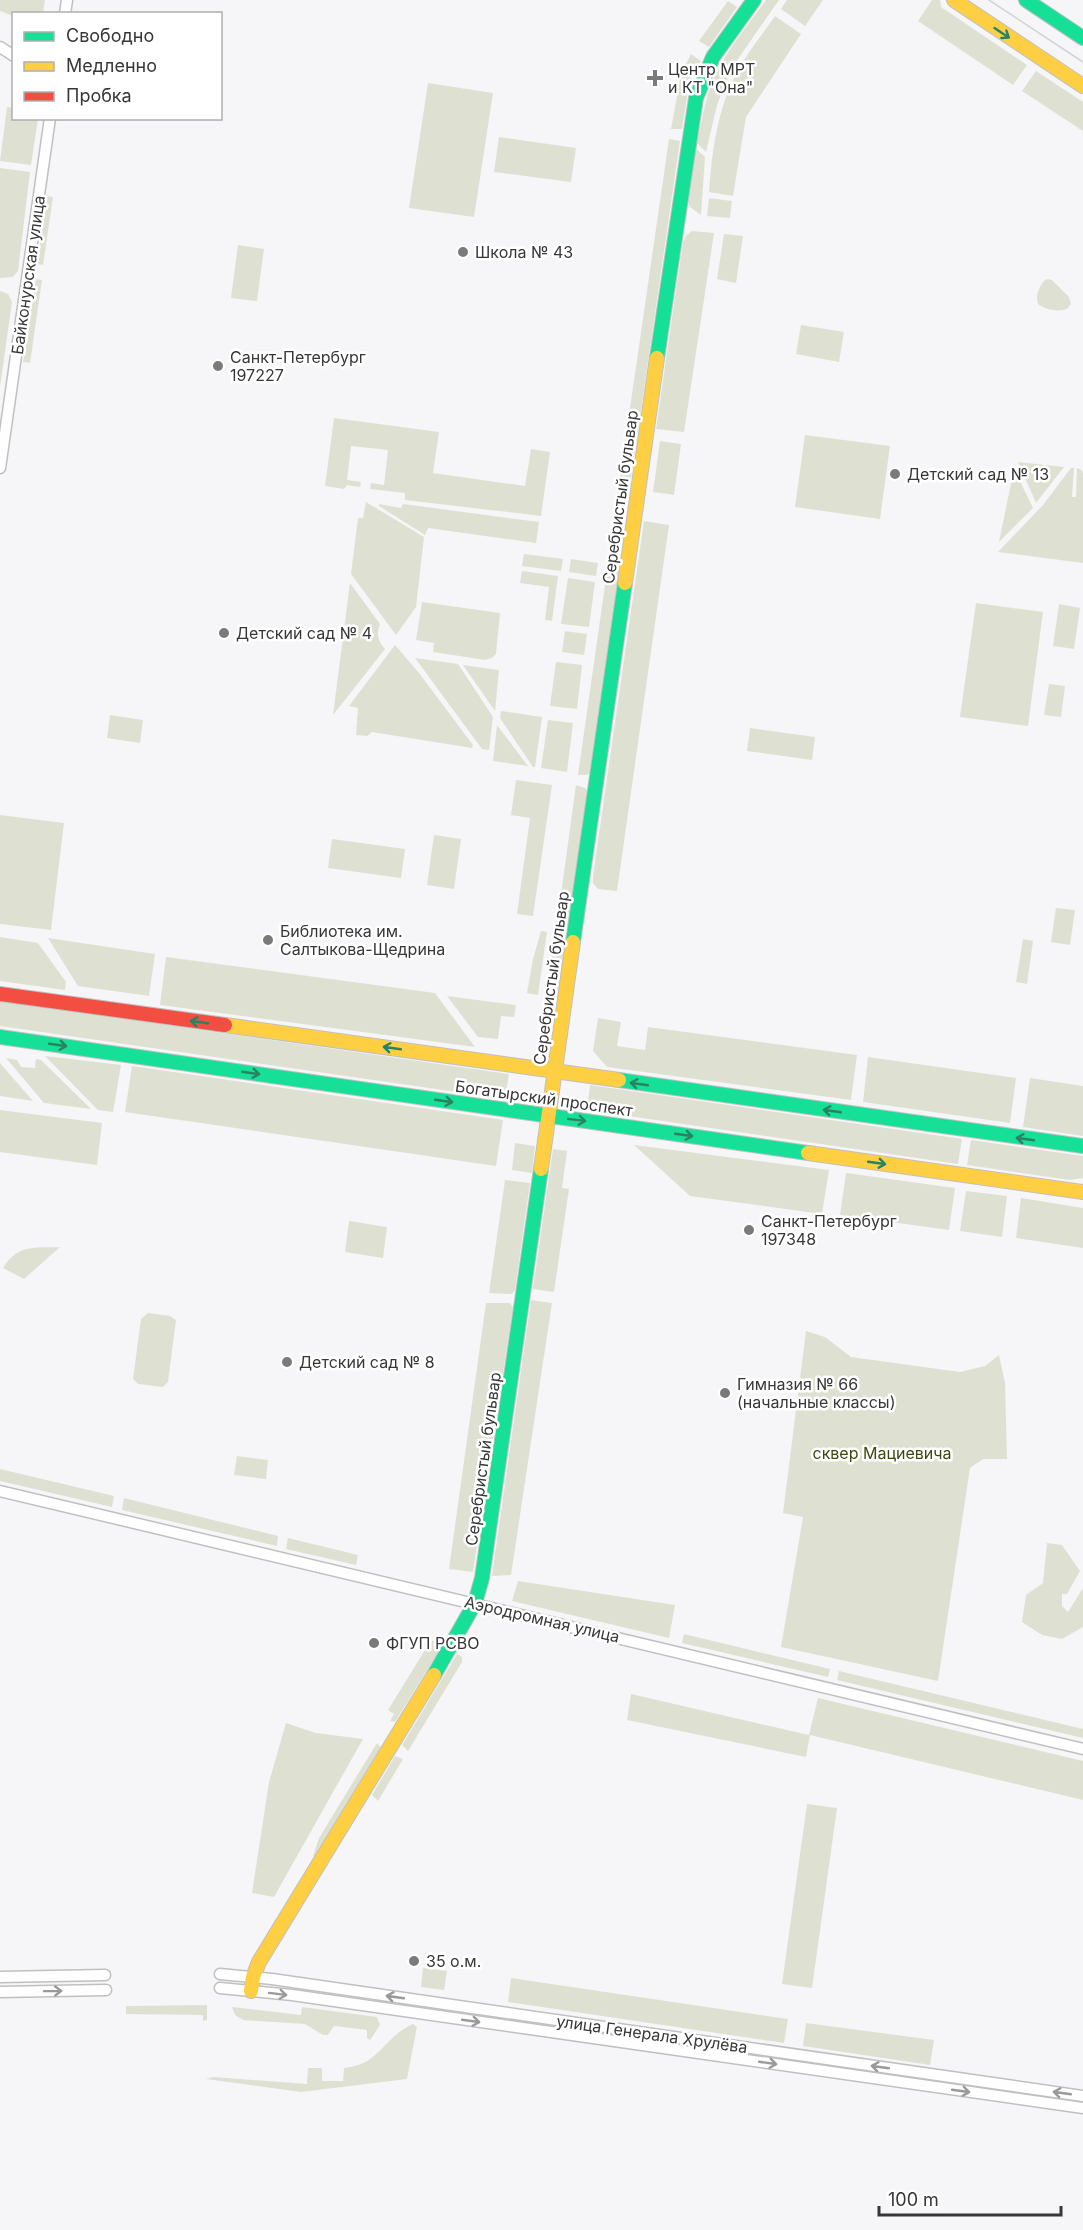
<svg xmlns="http://www.w3.org/2000/svg" width="1083" height="2230" font-family="Inter,sans-serif">
<style>
.green{fill:#dee1d2}
.lines{fill:none;stroke-linecap:round;stroke-linejoin:round}
.street-casing{stroke:#c0c0c2;stroke-width:13}
.fast-casing{stroke:#c0c0c2;stroke-width:16}
.slow-casing{stroke:#c0c0c2;stroke-width:16}
.jam-casing{stroke:#c0c0c2;stroke-width:16}
.street{stroke:#fefefe;stroke-width:10}
.fast{stroke:#16e098;stroke-width:14}
.slow{stroke:#ffcf43;stroke-width:14}
.jam{stroke:#f24e42;stroke-width:14}
.tram{stroke:#d3d3d4;stroke-width:1.5}
.oneway{stroke:#288363}
.oneway2{stroke:#9a9a9b}
.poi-dot{fill:#7a7a7b;stroke:#fff;stroke-width:2}
.labels{text-anchor:middle;stroke-width:5;stroke-linejoin:round;paint-order:stroke}
.poi-label{font-size:16px;fill:#373738;stroke:#fff;text-anchor:start}
.street-label{font-size:16px;fill:#373738;stroke:#fff}
.park-label{font-size:16px;fill:#3f470f;stroke:#fff}
</style>
<rect width="100%" height="100%" fill="#f6f6f8"/>
<!-- green -->
<g class="green">
<path d="M0,0H45L43,13L14,14L13,16L0,11Z"/>
<path d="M766,0H779L731,69L717,105L706,152L697,143C703,116 707,86 722,62C735,40 751,20 766,0Z"/>
<path d="M787,0H823L805,26L781,9Z"/>
<path d="M932,0H940L941,7L1027,65L1013,85L918,21Z"/>
<path d="M728,1L737,7L709,47L699,41Z"/>
<path d="M775,16L801,34L746,117L733,196L709,192C712,152 717,111 736,74C746,54 762,35 775,16Z"/>
<path d="M691,54L701,61L689,84L682,129H671L681,74Z"/>
<path d="M1036,71L1083,102V131L1022,91Z"/>
<path d="M428,83L493,93L474,217L409,208Z"/>
<path d="M7,107L13,108L14,118L38,119L31,165L0,161Z"/>
<path d="M499,137L576,148L571,182L494,172Z"/>
<path d="M669,139L680,141L628,500L617,498Z"/>
<path d="M696,149L705,157L701,215L690,207L688,201Z"/>
<path d="M0,168L30,172L18,271L13,277L0,278Z"/>
<path d="M47,196L53,197L43,265L37,264Z"/>
<path d="M709,198L732,201L730,218L707,216Z"/>
<path d="M692,231L714,233L684,432L656,429L683,242L686,236Z"/>
<path d="M724,234L743,236L736,283L717,279Z"/>
<path d="M238,245L264,249L257,301L231,298Z"/>
<path d="M36,279L42,280L30,363L23,362Z"/>
<path d="M1048,279L1052,280L1069,297L1071,304L1067,309C1058,312 1045,310 1038,304C1035,296 1039,286 1045,280Z"/>
<path d="M0,291L8,294L12,302L0,387Z"/>
<path d="M801,325L844,332L839,362L796,354Z"/>
<path d="M334,418L439,432L433,473L525,486L531,449L550,452L541,516L405,500V493L370,489L371,483L384,485L388,450L351,446L347,480L361,482L360,487L347,485L344,489L325,486Z"/>
<path d="M805,435L890,446L880,519L795,507Z"/>
<path d="M660,441L681,444L674,495L653,492Z"/>
<path d="M1018,462L1064,467L1036,503Z"/>
<path d="M1071,468H1074L1072,497H1076L1077,468L1080,469L1083,473V563L998,552L1043,505Z"/>
<path d="M1014,469L1033,508L999,542Z"/>
<path d="M366,502L424,537L416,607L396,635L351,574L358,518H363Z"/>
<path d="M379,504L401,508L403,504L539,522L536,543L428,528L425,535L379,506Z"/>
<path d="M644,521L669,525L617,891L598,889L593,883V876Z"/>
<path d="M524,554L563,559L561,571L522,566Z"/>
<path d="M571,559L598,563L596,576L569,572Z"/>
<path d="M608,564L618,566L620,570L592,771L587,775H578Z"/>
<path d="M522,571L558,576L552,621L545,620L549,587L520,583Z"/>
<path d="M568,578L595,582L589,627L561,624Z"/>
<path d="M350,583L380,624C376,634 378,641 385,649L333,715Z"/>
<path d="M422,602L500,613L496,654L492,658L485,660L433,652L434,643L416,640Z"/>
<path d="M976,603L1043,612L1028,726L960,717Z"/>
<path d="M1059,604L1080,608L1074,649L1053,646Z"/>
<path d="M565,631L587,634L584,655L562,652Z"/>
<path d="M395,645L419,673L473,745L472,748L372,732L367,736L356,735L358,708L349,706Z"/>
<path d="M415,658L458,664L493,717L489,750L482,749Z"/>
<path d="M556,662L582,665L577,709L550,706Z"/>
<path d="M463,665L499,670L495,712V711Z"/>
<path d="M1049,684L1065,686L1061,717L1044,715Z"/>
<path d="M501,711L542,717L535,767H533L500,718Z"/>
<path d="M110,715L143,720L140,743L107,738Z"/>
<path d="M548,720L573,723L567,772L541,768Z"/>
<path d="M497,725L528,766L493,761Z"/>
<path d="M750,728L815,737L812,760L747,751Z"/>
<path d="M516,780L552,785L533,916L517,914L530,818L511,815Z"/>
<path d="M576,785L585,788L589,792L571,913L567,917L558,916Z"/>
<path d="M0,815L64,823L51,930L0,924Z"/>
<path d="M434,835L461,839L454,889L427,885Z"/>
<path d="M332,839L405,849L401,878L328,868Z"/>
<path d="M1056,908L1075,910L1070,945L1051,942Z"/>
<path d="M541,931L547,932L538,995L527,993L533,959Z"/>
<path d="M556,934L565,935L567,938L559,996L546,994Z"/>
<path d="M0,937L38,943L66,982L65,990L0,981Z"/>
<path d="M48,938L155,954L149,996L78,986Z"/>
<path d="M1023,939L1033,941L1027,984L1016,982Z"/>
<path d="M166,957L435,993L475,1047L160,1005Z"/>
<path d="M447,996L516,1005L514,1017L501,1016L498,1039L478,1037Z"/>
<path d="M0,1001L509,1074L505,1099L0,1026Z"/>
<path d="M598,1018L621,1022L617,1046L645,1050L648,1027L857,1055L851,1100L607,1067L593,1051Z"/>
<path d="M45,1056L121,1065L113,1112L98,1110Z"/>
<path d="M868,1057L1016,1078L1010,1123L863,1102Z"/>
<path d="M6,1058L17,1060L21,1067L35,1068L36,1059L41,1060L91,1109L44,1103Z"/>
<path d="M0,1063L33,1101L0,1096Z"/>
<path d="M132,1066L503,1120L496,1166L125,1112Z"/>
<path d="M1030,1078L1083,1086V1136L1023,1127Z"/>
<path d="M590,1085L962,1139L958,1164L587,1110Z"/>
<path d="M0,1110L102,1123L97,1165L0,1152Z"/>
<path d="M971,1140L1083,1156V1178L1070,1180L967,1165Z"/>
<path d="M515,1143L535,1146L532,1173L512,1170Z"/>
<path d="M634,1145L829,1170L822,1214L690,1196Z"/>
<path d="M553,1149L567,1151L562,1188L569,1189L554,1292L533,1289Z"/>
<path d="M846,1173L955,1188L949,1230L840,1215Z"/>
<path d="M505,1180L530,1183L515,1290L512,1294L489,1293Z"/>
<path d="M966,1191L1007,1196L1002,1237L960,1231Z"/>
<path d="M1021,1198L1083,1208V1248L1016,1238Z"/>
<path d="M349,1221L387,1227L383,1258L345,1252Z"/>
<path d="M60,1247L24,1279L3,1268C18,1244 34,1248 60,1247Z"/>
<path d="M531,1300L552,1303L511,1575L492,1576Z"/>
<path d="M486,1303H510L513,1307L473,1572L449,1569Z"/>
<path d="M148,1313L170,1316L176,1320L168,1382L163,1387L138,1384L133,1379L141,1319Z"/>
<path d="M806,1331L825,1337L851,1357L960,1372L985,1366L999,1355L1005,1383L1007,1459H983L970,1468L938,1681L781,1647L803,1517L783,1513Z"/>
<path d="M237,1456L268,1460L266,1479L234,1475Z"/>
<path d="M0,1469L114,1496L112,1507L0,1481Z"/>
<path d="M124,1498L278,1536L277,1546L122,1510Z"/>
<path d="M288,1538L358,1555L356,1565L286,1549Z"/>
<path d="M1047,1543L1062,1545L1080,1571L1067,1594H1062V1606L1068,1612L1083,1588V1627L1062,1639L1042,1635L1022,1622L1026,1595L1043,1583Z"/>
<path d="M518,1581L675,1605L669,1638L512,1601Z"/>
<path d="M684,1634L830,1669L828,1677L682,1643Z"/>
<path d="M434,1640L442,1646L395,1722L390,1721L394,1714L388,1710L430,1642Z"/>
<path d="M457,1654L462,1657V1662L408,1751L402,1745Z"/>
<path d="M839,1671L1083,1729V1738L837,1680Z"/>
<path d="M631,1694L809,1735L818,1698L1083,1761V1800L810,1735L806,1757L627,1720Z"/>
<path d="M286,1723L316,1733L363,1739L274,1897L252,1893L269,1782Z"/>
<path d="M377,1743L381,1747L314,1857L313,1856L319,1838Z"/>
<path d="M395,1756L403,1759L378,1801L372,1795Z"/>
<path d="M807,1804L837,1808L812,1988L782,1984Z"/>
<path d="M423,1968L447,1971L444,1990L421,1987Z"/>
<path d="M511,1978L788,2019L784,2043L508,2002Z"/>
<path d="M207,2005V2020L203,2021V2015L126,2014V2006Z"/>
<path d="M232,2007L301,2015L302,2007L377,2017L380,2025L370,2040L367,2038V2030L334,2026L328,2035H323L305,2024L243,2020L235,2015Z"/>
<path d="M806,2023L934,2040L930,2065L803,2046Z"/>
<path d="M413,2024L417,2027L407,2079L301,2092L206,2079L213,2077L307,2084L308,2068H322V2081H343L344,2068C380,2065 383,2037 413,2024Z"/>
</g>
<g class="lines">
<defs>
<g id="street">
<path d="M65,14L67,0"/>
<path d="M0,47L14,56"/>
<path d="M0,468L50,118"/>
<path d="M0,1491L1083,1749"/>
<path d="M220,1974L272,1979L1083,2096"/>
<path d="M0,1977L105,1975"/>
<path d="M220,1988L292,1995L1083,2108"/>
<path d="M0,1992L106,1990"/>
</g>
<g id="fast">
<path d="M1026,0L1083,38"/>
<path d="M657,358L696,98L713,57L754,0"/>
<path d="M573,942L625,583"/>
<path d="M0,1037L808,1153"/>
<path d="M619,1080L1083,1146"/>
<path d="M434,1675L475,1603L482,1578L541,1169"/>
</g>
<g id="slow">
<path d="M954,0L1083,86"/>
<path d="M625,583L657,358"/>
<path d="M225,1025L619,1080"/>
<path d="M808,1153L1083,1192"/>
<path d="M541,1169L573,942"/>
<path d="M251,1991L253,1977L259,1962L434,1675"/>
</g>
<path id="jam" d="M0,994L225,1025"/>
</defs>
<!-- street casing -->
<use href="#street" class="street-casing"/>
<!-- fast casing -->
<use href="#fast" class="fast-casing"/>
<!-- slow casing -->
<use href="#slow" class="slow-casing"/>
<!-- jam casing -->
<use href="#jam" class="jam-casing"/>
<!-- street -->
<use href="#street" class="street"/>
<!-- fast -->
<use href="#fast" class="fast"/>
<!-- slow -->
<use href="#slow" class="slow"/>
<!-- jam -->
<use href="#jam" class="jam"/>
<!-- tram -->
<path class="tram" d="M989,0L1083,62"/>
</g>
<!-- one-way arrows -->
<defs><path id="oneway-shaft" d="M-6 0H5M1.5-3L5.5 0L1.5 3" fill="none" stroke-width="1.6" stroke-linecap="round" stroke-linejoin="round" transform="scale(1.5)"/></defs>
<g class="oneway">
<use href="#oneway-shaft" transform="translate(1002 33) rotate(34)"/>
<use href="#oneway-shaft" transform="translate(199 1022) rotate(-172)"/>
<use href="#oneway-shaft" transform="translate(58 1045) rotate(8)"/>
<use href="#oneway-shaft" transform="translate(392 1048) rotate(-172)"/>
<use href="#oneway-shaft" transform="translate(251 1073) rotate(8)"/>
<use href="#oneway-shaft" transform="translate(639 1084) rotate(-172)"/>
<use href="#oneway-shaft" transform="translate(444 1101) rotate(8)"/>
<use href="#oneway-shaft" transform="translate(832 1111) rotate(-172)"/>
<use href="#oneway-shaft" transform="translate(577 1120) rotate(7)"/>
<use href="#oneway-shaft" transform="translate(684 1135) rotate(8)"/>
<use href="#oneway-shaft" transform="translate(1025 1139) rotate(-172)"/>
<use href="#oneway-shaft" transform="translate(877 1163) rotate(8)"/>
</g>
<g class="oneway2">
<use href="#oneway-shaft" transform="translate(53 1991) rotate(-1)"/>
<use href="#oneway-shaft" transform="translate(278 1994) rotate(7)"/>
<use href="#oneway-shaft" transform="translate(395 1997) rotate(-172)"/>
<use href="#oneway-shaft" transform="translate(471 2021) rotate(8)"/>
<use href="#oneway-shaft" transform="translate(768 2063) rotate(8)"/>
<use href="#oneway-shaft" transform="translate(880 2067) rotate(-172)"/>
<use href="#oneway-shaft" transform="translate(961 2091) rotate(8)"/>
<use href="#oneway-shaft" transform="translate(1062 2093) rotate(-172)"/>
</g>
<!-- markers -->
<g class="poi-dot">
<path d="M652 69h6v6h6v6h-6v6h-6v-6h-6v-6h6z"/>
<circle cx="463" cy="252" r="6"/>
<circle cx="218" cy="366" r="6"/>
<circle cx="895" cy="474" r="6"/>
<circle cx="224" cy="633" r="6"/>
<circle cx="268" cy="940" r="6"/>
<circle cx="749" cy="1230" r="6"/>
<circle cx="287" cy="1362" r="6"/>
<circle cx="725" cy="1393" r="6"/>
<circle cx="374" cy="1643" r="6"/>
<circle cx="414" cy="1961" r="6"/>
</g>
<g class="labels">
<!-- poi labels -->
<g class="poi-label">
<text x="668" y="75">Центр МРТ<tspan x="668" dy="18">и КТ "Она"</tspan></text>
<text x="475" y="258">Школа № 43</text>
<text x="230" y="363">Санкт-Петербург<tspan x="230" dy="18">197227</tspan></text>
<text x="907" y="480">Детский сад № 13</text>
<text x="236" y="639">Детский сад № 4</text>
<text x="280" y="937">Библиотека им.<tspan x="280" dy="18">Салтыкова-Щедрина</tspan></text>
<text x="761" y="1227">Санкт-Петербург<tspan x="761" dy="18">197348</tspan></text>
<text x="299" y="1368">Детский сад № 8</text>
<text x="737" y="1390">Гимназия № 66<tspan x="737" dy="18">(начальные классы)</tspan></text>
<text x="386" y="1649">ФГУП РСВО</text>
<text x="426" y="1967">35 о.м.</text>
</g>
<!-- street labels -->
<g class="street-label">
<text transform="translate(28 275) rotate(-82)" y="6">Байконурская улица</text>
<text transform="translate(620 497) rotate(-82)" y="6">Серебристый бульвар</text>
<text transform="translate(551 978) rotate(-82)" y="6">Серебристый бульвар</text>
<text transform="translate(544 1098) rotate(8)" y="6">Богатырский проспект</text>
<text transform="translate(483 1459) rotate(-82)" y="6">Серебристый бульвар</text>
<text transform="translate(542 1619) rotate(13)" y="6">Аэродромная улица</text>
<text transform="translate(652 2034) rotate(8)" y="6">улица Генерала Хрулёва</text>
</g>
<!-- park labels -->
<g class="park-label">
<text x="882" y="1459">сквер Мациевича</text>
</g>
</g>
<!-- legend -->
<rect x="12" y="12" width="210" height="108" fill="#ffffff" stroke="#afafaf" stroke-width="1.5"/>
<rect x="24" y="32" width="30" height="9" fill="#16e098" stroke="#afafaf" stroke-width="1.5"/>
<text x="66" y="42" font-size="18" fill="#373738">Свободно</text>
<rect x="24" y="62" width="30" height="9" fill="#ffcf43" stroke="#afafaf" stroke-width="1.5"/>
<text x="66" y="72" font-size="18" fill="#373738">Медленно</text>
<rect x="24" y="92" width="30" height="9" fill="#f24e42" stroke="#afafaf" stroke-width="1.5"/>
<text x="66" y="102" font-size="18" fill="#373738">Пробка</text>
<!-- scale -->
<path d="M879 2206v9h182v-9" fill="none" stroke="#373738" stroke-width="3"/>
<text x="888" y="2206" font-size="18" fill="#373738" stroke="#ffffff" stroke-width="4.5" paint-order="stroke">100 m</text>
</svg>
